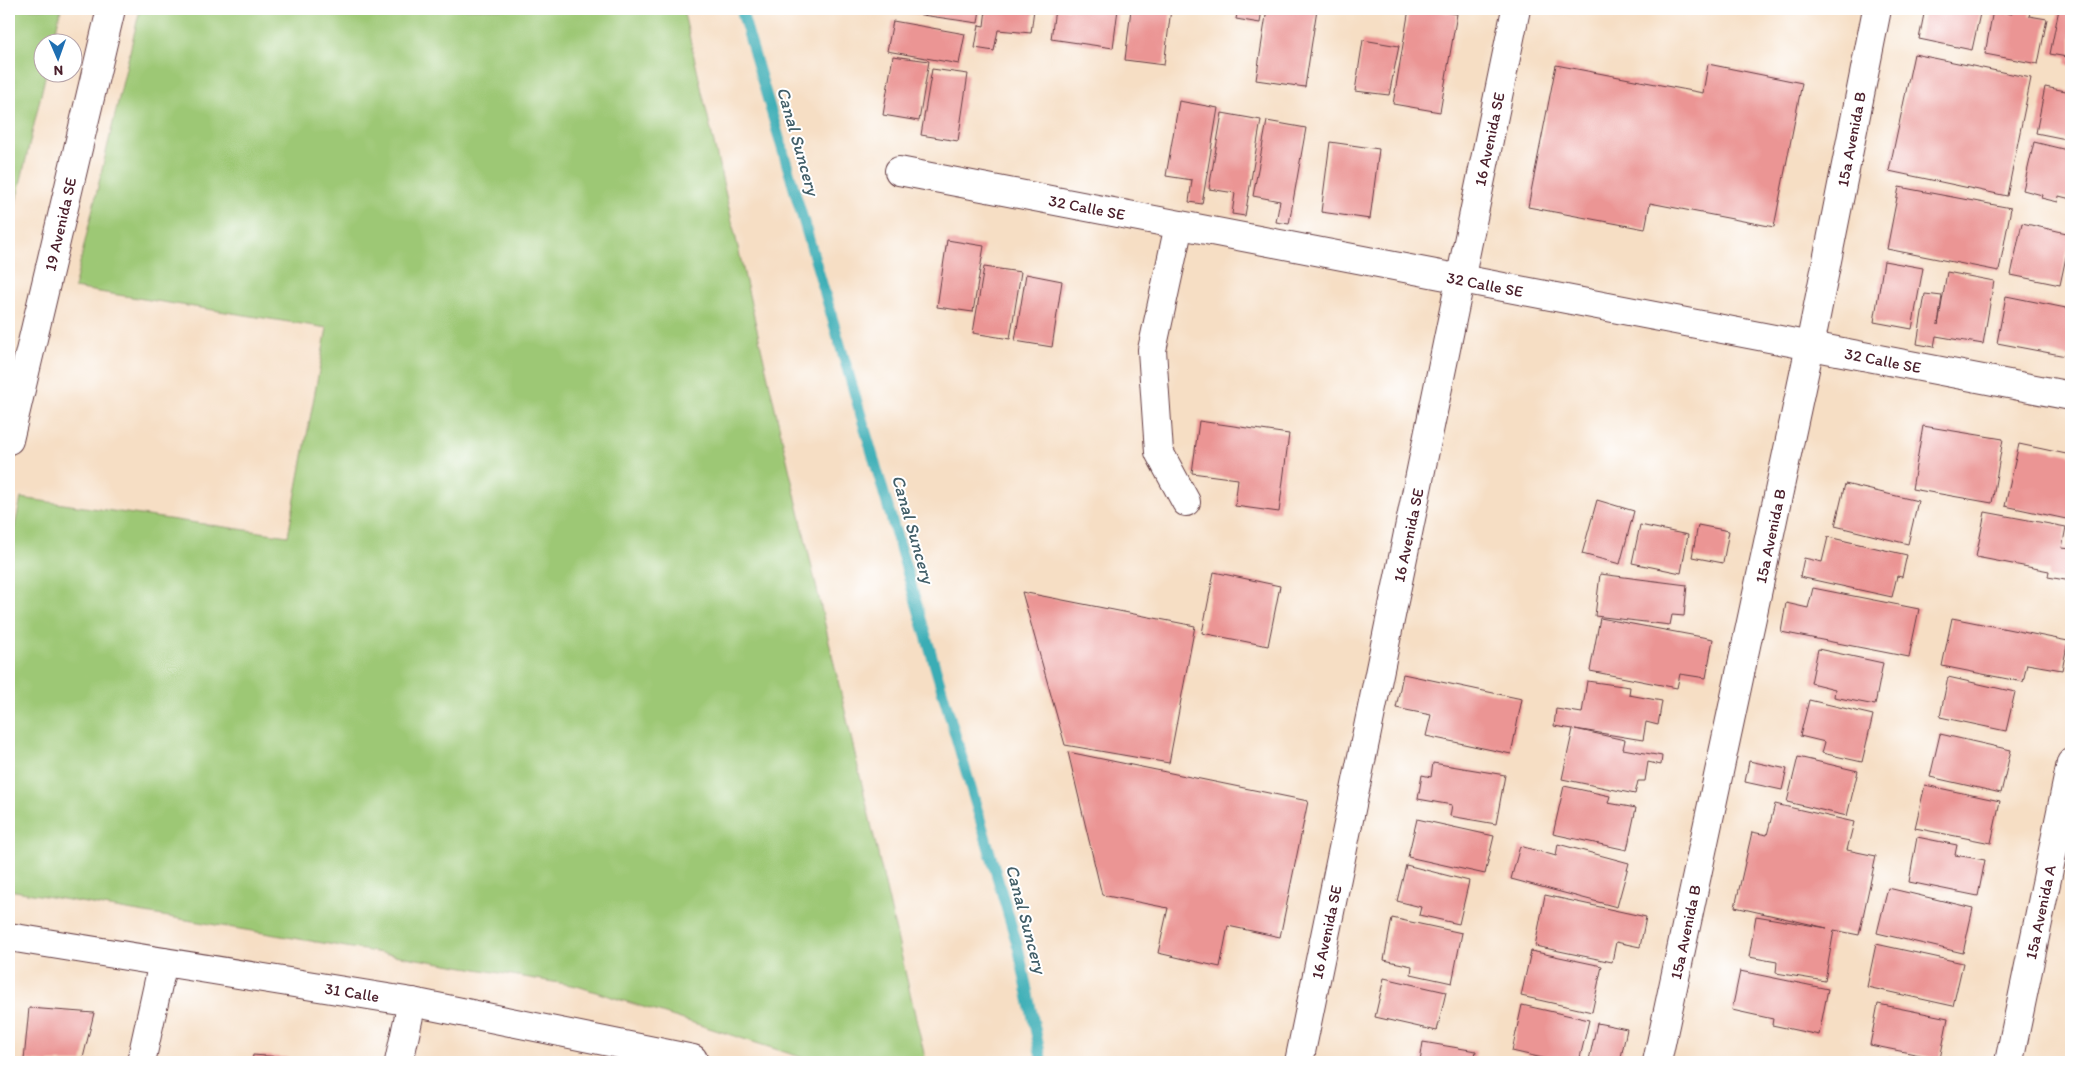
<svg xmlns="http://www.w3.org/2000/svg" width="2080" height="1071" font-family="Itim,sans-serif">
<style>
.green{fill:#9dc875;stroke:#747450}
.lines{fill:none;stroke-linecap:round;stroke-linejoin:round}
.stream{stroke:#3badb5;stroke-width:11}
.building{fill:#eb9594}
.street-casing{stroke:#643c42;stroke-width:30}
.street{stroke:#fff;stroke-width:28}
.labels{text-anchor:middle;stroke-width:4;stroke-linejoin:round;paint-order:stroke}
.street-label{font-size:16px;fill:#4a1f2b;stroke:#fff}
.water-label{font-size:18px;font-style:italic;fill:#435f69;stroke:#fff}
</style>
<rect width="100%" height="100%" fill="#fff"/>
<filter id="ink" filterUnits="userSpaceOnUse"><feTurbulence type="fractalNoise" baseFrequency=".02" numOctaves="2"/><feDisplacementMap in="SourceGraphic" scale="10" xChannelSelector="R" yChannelSelector="G"/><feConvolveMatrix kernelMatrix="1 2 1 2 8 2 1 2 1" color-interpolation-filters="sRGB"/></filter>
<filter id="wash" filterUnits="userSpaceOnUse"><feTurbulence type="fractalNoise" baseFrequency=".0096" numOctaves="4" result="noise"/><feDisplacementMap in="SourceGraphic" scale="20" xChannelSelector="R" yChannelSelector="G"/><feGaussianBlur stdDeviation="1.12" result="paint"/><feColorMatrix in="noise" values="0 0 0 0 0 0 0 0 0 0 0 0 0 0 0 0 0 1.4 0 .05"/><feComposite in="paint" operator="in"/></filter>
<g filter="url(#wash)">
<rect width="100%" height="100%" fill="#f6dec4"/>
<!-- green -->
<g class="green">
<path d="M9,9H61L53,42H42V72L46,73L9,232Z"/>
<path d="M140,9H683L926,1062H816L577,986L9,890V553L21,498L288,536L327,328L74,288Z"/>
</g>
<g class="lines">
<!-- stream -->
<path class="stream" d="M741,9L1019,951L1042,1062"/>
</g>
<g id="blocks">
<!-- building -->
<g class="building">
<path d="M880,9H980L978,23Z"/>
<path d="M986,9H1034L1031,33L998,30L994,51L975,48L979,25L984,26Z"/>
<path d="M1055,9H1118L1113,48L1051,39Z"/>
<path d="M1131,9H1171L1164,65L1125,60Z"/>
<path d="M1238,9H1262L1260,23L1236,19Z"/>
<path d="M1267,9H1317L1305,87L1256,80Z"/>
<path d="M1409,9H1424L1457,14L1440,112L1393,104Z"/>
<path d="M1925,9H1981L1972,50L1919,39Z"/>
<path d="M2013,9H2031L2029,16L2047,19L2038,64L1985,54L1993,10L2012,14Z"/>
<path d="M2059,9L2071,12V66L2066,64L2067,57L2050,54Z"/>
<path d="M893,21L965,34L959,64L887,51Z"/>
<path d="M1363,40L1399,46L1389,95L1355,91Z"/>
<path d="M1914,54L2031,78L2007,196L1889,171Z"/>
<path d="M893,56L929,61L919,121L883,115Z"/>
<path d="M1708,64L1802,83L1774,227L1650,203L1645,229L1528,207L1556,65L1703,93Z"/>
<path d="M932,69L968,74L958,141L921,135Z"/>
<path d="M2045,87L2071,92V140L2036,133Z"/>
<path d="M1179,101L1218,108L1202,204L1189,202L1192,180L1166,176Z"/>
<path d="M1222,113L1261,120L1245,216L1232,214L1235,193L1209,189Z"/>
<path d="M1267,121L1306,128L1289,224L1276,222L1280,201L1253,196Z"/>
<path d="M1330,142L1379,149L1370,219L1321,212Z"/>
<path d="M2034,142L2071,151V199L2059,196L2058,202L2041,198L2042,195L2023,190Z"/>
<path d="M1899,187L2011,208L1999,271L1887,249Z"/>
<path d="M2022,223L2071,234L2060,285L2011,275Z"/>
<path d="M947,240L984,246L973,312L937,307Z"/>
<path d="M1884,261L1923,268L1912,329L1874,322Z"/>
<path d="M984,267L1021,272L1010,339L973,333Z"/>
<path d="M1947,272L1994,281L1983,344L1936,336L1934,347L1917,344L1925,294L1942,296L1938,325Z"/>
<path d="M1026,274L1062,281L1052,347L1015,341Z"/>
<path d="M2006,296L2071,309V357L1997,343Z"/>
<path d="M1199,421L1289,434L1279,512L1235,506L1238,479L1192,473Z"/>
<path d="M1923,426L2003,439L1992,503L1912,489Z"/>
<path d="M2019,444L2071,455V520L2005,506Z"/>
<path d="M1845,484L1918,501L1908,544L1835,526Z"/>
<path d="M1597,500L1634,511L1620,564L1582,554Z"/>
<path d="M1985,512L2066,527L2062,548L2071,549V581L2048,577L2049,571L1976,557Z"/>
<path d="M1640,525L1688,535L1681,573L1632,563Z"/>
<path d="M1698,525L1729,531L1723,563L1692,557Z"/>
<path d="M1828,537L1907,555L1902,577L1897,576L1892,597L1800,577L1804,558L1822,562Z"/>
<path d="M1214,572L1280,586L1268,646L1202,633Z"/>
<path d="M1600,574L1687,585L1684,616L1672,615L1670,625L1595,616Z"/>
<path d="M1813,588L1919,609L1909,657L1781,632L1786,603L1808,608Z"/>
<path d="M1022,592L1195,626L1169,763L1065,745Z"/>
<path d="M1600,618L1713,639L1706,678L1680,674L1677,688L1590,671Z"/>
<path d="M1952,618L2068,641L2062,670L2027,664L2023,682L1942,666Z"/>
<path d="M1818,649L1883,663L1875,705L1834,697L1835,689L1811,683Z"/>
<path d="M1403,674L1522,699L1511,754L1426,736L1431,715L1396,708Z"/>
<path d="M1948,677L2015,692L2006,731L1940,717Z"/>
<path d="M1587,681L1630,687L1629,695L1662,701L1658,725L1646,722L1643,740L1575,729L1625,740L1623,749L1662,756L1661,765L1648,762L1645,781H1638L1635,794L1562,779L1573,729L1554,726L1556,709L1582,713Z"/>
<path d="M1809,700L1873,715L1862,762L1822,753L1825,742L1800,736Z"/>
<path d="M1940,734L2011,750L2001,793L1930,777Z"/>
<path d="M1068,752L1308,801L1280,937L1228,926L1220,967L1158,953L1168,908L1102,895Z"/>
<path d="M1798,757L1858,771L1847,816L1787,802Z"/>
<path d="M1749,761L1787,769L1782,790L1745,782Z"/>
<path d="M1433,763L1505,775L1496,824L1450,816L1452,805L1418,799L1422,775L1431,777Z"/>
<path d="M1925,785L2000,801L1991,843L1915,828Z"/>
<path d="M1564,786L1610,796L1608,803L1636,808L1627,850L1553,834Z"/>
<path d="M1775,804L1854,822L1847,850L1876,856L1859,935L1834,930L1825,981L1776,973L1777,962L1749,957L1756,916L1827,928L1735,907L1752,832L1767,835Z"/>
<path d="M1417,819L1494,836L1485,874L1408,857Z"/>
<path d="M1917,837L1957,845L1955,855L1985,860L1978,896L1909,882Z"/>
<path d="M1558,844L1629,863L1617,907L1511,879L1520,846L1556,856Z"/>
<path d="M1406,865L1469,881L1459,924L1419,915L1421,907L1397,901Z"/>
<path d="M1888,888L1973,908L1963,953L1877,933Z"/>
<path d="M1545,895L1646,917L1640,947L1616,942L1612,962L1535,946Z"/>
<path d="M1392,918L1462,933L1452,983L1411,974L1412,966L1384,960Z"/>
<path d="M1876,944L1963,963L1953,1006L1867,987Z"/>
<path d="M1531,951L1602,966L1592,1012L1521,996Z"/>
<path d="M1740,971L1828,989L1819,1035L1772,1025L1773,1019L1732,1010Z"/>
<path d="M1384,978L1446,992L1437,1031L1375,1017Z"/>
<path d="M1878,1004L1948,1018L1940,1059L1870,1045Z"/>
<path d="M1522,1005L1589,1020L1579,1062H1560L1512,1051Z"/>
<path d="M29,1008L94,1013L82,1062H45L24,1060Z"/>
<path d="M1597,1023L1627,1029L1620,1062H1601L1589,1060Z"/>
<path d="M1423,1042L1476,1051L1474,1062H1420Z"/>
<path d="M253,1055L331,1061V1062H252Z"/>
<path d="M1888,1058L1906,1061V1062H1887Z"/>
</g>
</g>
</g>
<g filter="url(#ink)">
<use href="#blocks" fill-opacity="0" stroke="#643c42" stroke-width="1"/>
<g class="lines">
<defs>
<g id="street">
<path d="M899,171L2071,396"/>
<path d="M1179,225L1152,350L1159,452L1186,502"/>
<path d="M9,440L111,9"/>
<path d="M9,937L412,1002L693,1059V1062"/>
<path d="M141,1062L163,962"/>
<path d="M399,1062L412,1002"/>
<path d="M1299,1062L1516,9"/>
<path d="M1657,1062L1810,346L1877,9"/>
<path d="M2009,1062L2071,763"/>
</g>
</defs>
<!-- street casing -->
<use href="#street" class="street-casing"/>
<!-- street -->
<use href="#street" class="street"/>
</g>
</g>
<g class="labels">
<!-- street labels -->
<g class="street-label">
<text transform="translate(1489 139) rotate(-78)" y="6">16 Avenida SE</text>
<text transform="translate(1851 139) rotate(-79)" y="6">15a Avenida B</text>
<text transform="translate(1087 207) rotate(11)" y="6">32 Calle SE</text>
<text transform="translate(60 224) rotate(-77)" y="6">19 Avenida SE</text>
<text transform="translate(1485 284) rotate(11)" y="6">32 Calle SE</text>
<text transform="translate(1883 360) rotate(11)" y="6">32 Calle SE</text>
<text transform="translate(1408 535) rotate(-78)" y="6">16 Avenida SE</text>
<text transform="translate(1770 536) rotate(-78)" y="6">15a Avenida B</text>
<text transform="translate(2040 912) rotate(-78)" y="6">15a Avenida A</text>
<text transform="translate(1326 932) rotate(-78)" y="6">16 Avenida SE</text>
<text transform="translate(1685 932) rotate(-78)" y="6">15a Avenida B</text>
<text transform="translate(352 992) rotate(9)" y="6">31 Calle</text>
</g>
<!-- water labels -->
<g class="water-label">
<text transform="translate(798 141) rotate(74)" y="6">Canal Suncery</text>
<text transform="translate(913 529) rotate(74)" y="6">Canal Suncery</text>
<text transform="translate(1026 919) rotate(75)" y="6">Canal Suncery</text>
</g>
</g>
<!-- margin -->
<rect width="2080" height="1071" fill="none" stroke="#fff" stroke-width="30"/>
<!-- north arrow -->
<g transform="translate(58 58) rotate(178)"><circle r="24" fill="#ffffff" stroke="#b7a5aa"/>
<path d="M0-4L9 19L0 12L-9 19Z" fill="#1f6fb2"/>
<text y="-8" font-size="14" font-weight="bold" text-anchor="middle" fill="#4a1f2b">N</text>
</g>
</svg>
